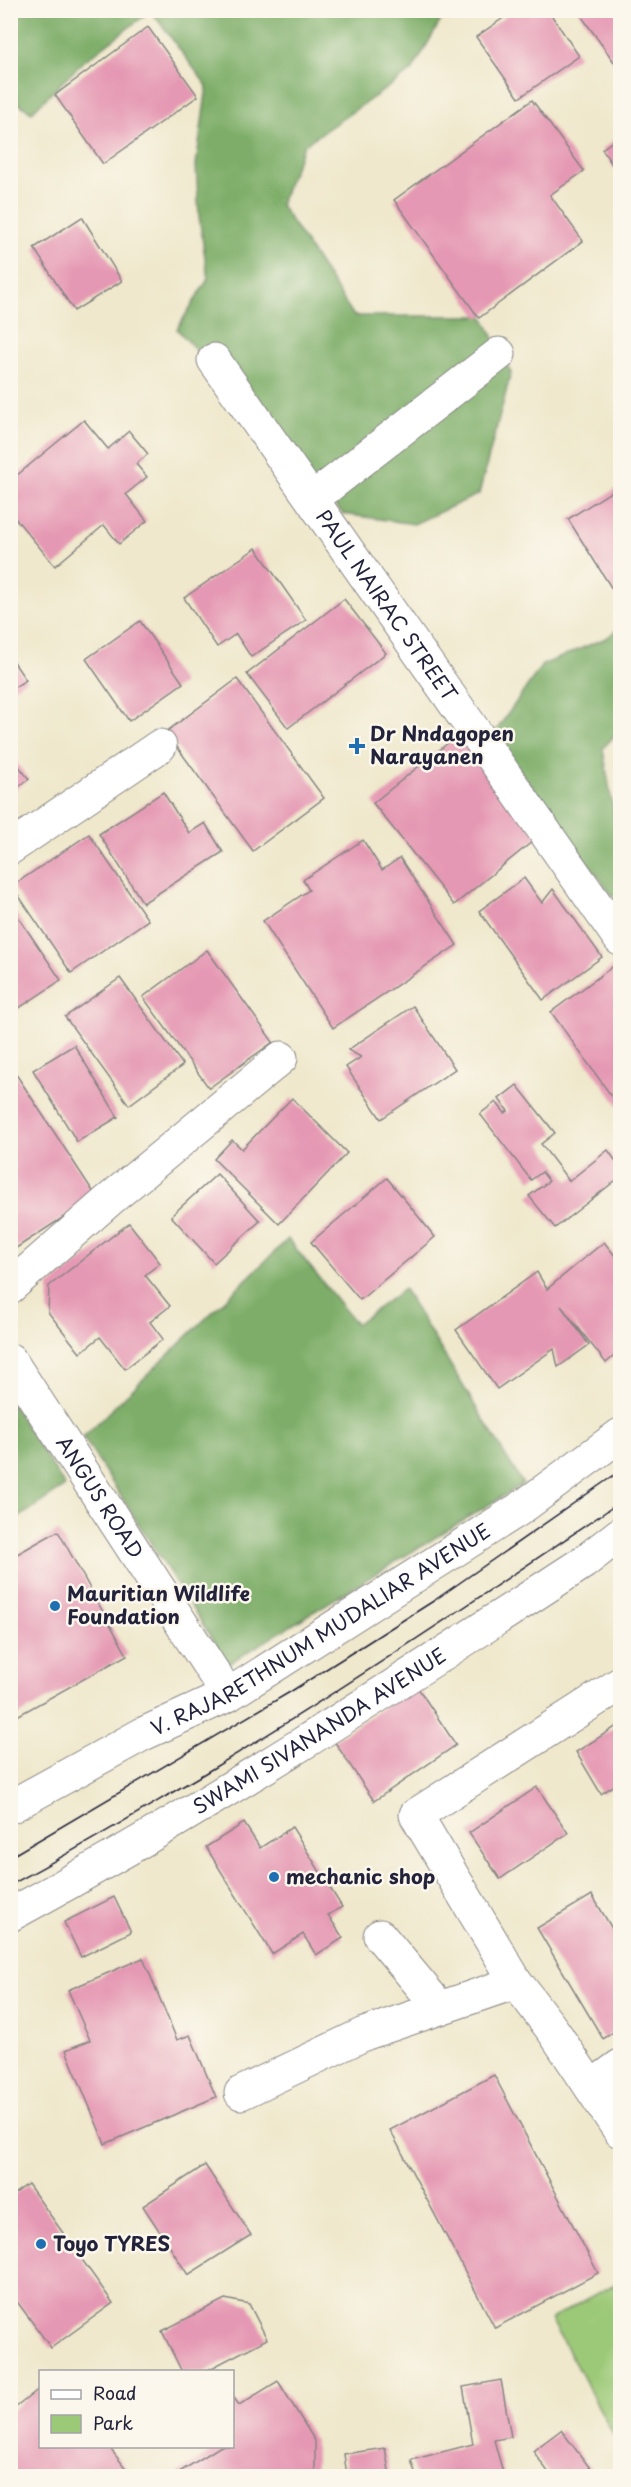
<svg xmlns="http://www.w3.org/2000/svg" width="631" height="2487" font-family="'Playpen Sans',sans-serif">
<style>
.green{fill:#9cc977;stroke:#5f7659;stroke-width:1.5}
.forest{fill:#7dad68;stroke:#506852;stroke-width:1.5}
.building{fill:#e598b3}
.lines{fill:none;stroke-linecap:round;stroke-linejoin:round}
.minor-casing{stroke:#888584;stroke-width:35}
.minor{stroke:#fff;stroke-width:33}
.tram{stroke:#22223b;stroke-width:1.5}
.poi-dot{fill:#1f6fb2;stroke:#fbf7ec;stroke-width:2}
.labels{text-anchor:middle;stroke-width:5;stroke-linejoin:round;paint-order:stroke}
.street-label{font-size:20px;fill:#22223b;stroke:#fbf7ec}
.poi-label{font-size:20px;font-weight:bold;fill:#22223b;stroke:#fbf7ec;text-anchor:start}
</style>
<rect width="100%" height="100%" fill="#fbf7ec"/>
<filter id="ink" filterUnits="userSpaceOnUse"><feTurbulence type="fractalNoise" baseFrequency=".0167" numOctaves="2"/><feDisplacementMap in="SourceGraphic" scale="12" xChannelSelector="R" yChannelSelector="G"/><feConvolveMatrix kernelMatrix="1 2 1 2 8 2 1 2 1" color-interpolation-filters="sRGB"/></filter>
<filter id="wash" filterUnits="userSpaceOnUse"><feTurbulence type="fractalNoise" baseFrequency=".008" numOctaves="4" result="noise"/><feDisplacementMap in="SourceGraphic" scale="24" xChannelSelector="R" yChannelSelector="G"/><feGaussianBlur stdDeviation="1.35" result="paint"/><feColorMatrix in="noise" values="0 0 0 0 0 0 0 0 0 0 0 0 0 0 0 0 0 1.4 0 .05"/><feComposite in="paint" operator="in"/></filter>
<g filter="url(#wash)">
<rect width="100%" height="100%" fill="#efe8cc"/>
<!-- green -->
<path class="green" d="M620,2281V2447L551,2319Z"/>
<!-- forest -->
<g class="forest">
<path d="M22,10L445,11V13L412,71L304,145L280,204L354,316H483L511,373L479,494L414,524L343,514L177,329L208,279L199,216L196,165L207,86L151,11L83,62L32,112L11,99L10,18Z"/>
<path d="M620,627V730L603,748L614,816L620,826V906L493,735L542,665L608,637Z"/>
<path d="M288,1239L356,1324L404,1289L523,1484L228,1664L83,1437Z"/>
<path d="M11,1403L65,1486L11,1523H10Z"/>
</g>
<g id="blocks">
<!-- building -->
<g class="building">
<path d="M515,10H548L579,56L519,98L476,37Z"/>
<path d="M577,10H620V68L619,69Z"/>
<path d="M148,27L198,96L103,164L55,95Z"/>
<path d="M532,100L584,171L550,195L583,241L479,318L394,200Z"/>
<path d="M620,136V177L602,149Z"/>
<path d="M82,217L122,281L74,311L34,248Z"/>
<path d="M84,420L108,449L129,431L148,454L136,464L147,477L126,494L147,521L119,544L104,525L55,566L10,512V481Z"/>
<path d="M620,486V599L619,600L568,519Z"/>
<path d="M256,548L306,620L251,657L236,634L217,647L184,598Z"/>
<path d="M344,599L386,653L288,728L247,674Z"/>
<path d="M140,621L183,683L129,721L86,659Z"/>
<path d="M10,657L26,680L10,690Z"/>
<path d="M237,679L324,798L253,851L166,732Z"/>
<path d="M458,735L538,837L454,905L373,803Z"/>
<path d="M10,755L29,779L10,793Z"/>
<path d="M163,792L189,833L205,823L223,852L143,903L99,834Z"/>
<path d="M89,834L148,920L71,973L12,886Z"/>
<path d="M363,840L382,870L400,858L457,945L333,1028L263,921L309,890L303,880Z"/>
<path d="M524,878L542,903L553,889L602,957L543,1000L479,911Z"/>
<path d="M10,905L61,980L10,1014Z"/>
<path d="M207,950L273,1042L209,1088L143,997Z"/>
<path d="M615,965L620,973V1108L551,1012Z"/>
<path d="M120,978L183,1065L129,1105L65,1017Z"/>
<path d="M413,1006L455,1069L381,1119L346,1067L361,1057L348,1050Z"/>
<path d="M74,1045L118,1117L77,1142L33,1070Z"/>
<path d="M10,1065L96,1196L10,1252Z"/>
<path d="M517,1085L555,1133L541,1144L569,1181L608,1150L620,1167V1177L555,1228L529,1196L549,1181L542,1172L531,1180L480,1114L496,1102L505,1113L508,1111L499,1099Z"/>
<path d="M292,1098L347,1153L279,1224L214,1159L232,1140L242,1149Z"/>
<path d="M217,1174L260,1221L214,1263L171,1216Z"/>
<path d="M387,1178L435,1237L360,1300L311,1242Z"/>
<path d="M129,1223L160,1263L145,1275L170,1306L150,1322L163,1339L125,1369L100,1337L80,1353L48,1312L49,1286Z"/>
<path d="M604,1242L620,1262V1351L606,1363L561,1306L589,1345L558,1367L554,1349L497,1389L456,1330L537,1272L547,1289Z"/>
<path d="M58,1531L127,1655L10,1720V1558Z"/>
<path d="M416,1685L456,1745L374,1801L334,1741Z"/>
<path d="M620,1724V1782L601,1794L576,1752Z"/>
<path d="M537,1787L568,1833L500,1879L469,1833Z"/>
<path d="M244,1823L260,1848L292,1827L342,1907L328,1915L343,1938L316,1955L303,1934L272,1954L206,1847Z"/>
<path d="M592,1895L620,1942V2028L603,2039L537,1928Z"/>
<path d="M114,1897L131,1932L81,1957L64,1922Z"/>
<path d="M143,1958L177,2040L190,2035L216,2097L105,2144L66,2050L90,2040L68,1990Z"/>
<path d="M494,2075L598,2273L495,2328L390,2130Z"/>
<path d="M205,2165L251,2235L188,2275L143,2206Z"/>
<path d="M28,2184L113,2303L51,2348L10,2292V2197Z"/>
<path d="M225,2299L249,2304L267,2339L204,2372H182L162,2331Z"/>
<path d="M501,2380L511,2437L494,2440L504,2476H416L411,2460L473,2444L463,2387Z"/>
<path d="M278,2381L315,2441V2476H173L221,2446H232V2395L239,2405Z"/>
<path d="M40,2388V2446H108L132,2476H10V2412Z"/>
<path d="M561,2430L596,2476H551L533,2451Z"/>
<path d="M385,2448L390,2476H347L344,2454Z"/>
</g>
</g>
</g>
<g filter="url(#ink)">
<use href="#blocks" fill-opacity="0" stroke="#888584" stroke-width="1.5"/>
<g class="lines">
<defs>
<g id="minor">
<path id="s1" d="M214,360L620,939"/>
<path d="M312,499L499,354"/>
<path d="M10,848L160,746"/>
<path d="M10,1287L108,1201L281,1058"/>
<path id="s2" d="M10,1360L228,1695"/>
<path id="s3" d="M10,1807L143,1734L228,1695L521,1508L620,1435"/>
<path id="s4" d="M10,1915C208,1808 396,1685 584,1562L620,1534"/>
<path d="M380,1936L440,2008"/>
<path d="M516,1982L554,2032L620,2131"/>
<path d="M591,2087L620,2066"/>
<path d="M241,2093L364,2034L516,1982L416,1815L620,1684"/>
</g>
</defs>
<!-- minor casing -->
<use href="#minor" class="minor-casing"/>
<!-- minor -->
<use href="#minor" class="minor"/>
<!-- tram -->
<g class="tram">
<path d="M10,1857L290,1692L435,1600L620,1471"/>
<path d="M10,1885C77,1850 142,1810 207,1772C348,1686 484,1595 620,1502"/>
</g>
</g>
</g>
<!-- markers -->
<g class="poi-dot">
<path d="M354 737h6v6h6v6h-6v6h-6v-6h-6v-6h6z"/>
<circle cx="55" cy="1606" r="6"/>
<circle cx="274" cy="1877" r="6"/>
<circle cx="41" cy="2244" r="6"/>
</g>
<g class="labels">
<!-- street labels -->
<g class="street-label">
<text dy="7" stroke="none"><textPath href="#s1" startOffset="300">PAUL NAIRAC STREET</textPath></text>
<text dy="7" stroke="none"><textPath href="#s2" startOffset="164">ANGUS ROAD</textPath></text>
<text dy="7" stroke="none"><textPath href="#s3" startOffset="358">V. RAJARETHNUM MUDALIAR AVENUE</textPath></text>
<text dy="7" stroke="none"><textPath href="#s4" startOffset="360">SWAMI SIVANANDA AVENUE</textPath></text>
</g>
<!-- poi labels -->
<g class="poi-label">
<text x="370" y="741">Dr Nndagopen<tspan x="370" dy="23">Narayanen</tspan></text>
<text x="67" y="1601">Mauritian Wildlife<tspan x="67" dy="23">Foundation</tspan></text>
<text x="286" y="1884">mechanic shop</text>
<text x="53" y="2251">Toyo TYRES</text>
</g>
</g>
<!-- margin -->
<rect width="631" height="2487" fill="none" stroke="#fbf7ec" stroke-width="36"/>
<!-- legend -->
<rect x="39" y="2370" width="195" height="78" fill="#fbf7ec" stroke="#a4a2a5" stroke-width="1.5"/>
<rect x="51" y="2390" width="30" height="9" fill="#ffffff" stroke="#a4a2a5" stroke-width="1.5"/>
<text x="93" y="2400" font-size="18" fill="#22223b">Road</text>
<rect x="51" y="2415" width="30" height="18" fill="#9cc977" stroke="#a4a2a5" stroke-width="1.5"/>
<text x="93" y="2430" font-size="18" fill="#22223b">Park</text>
</svg>
